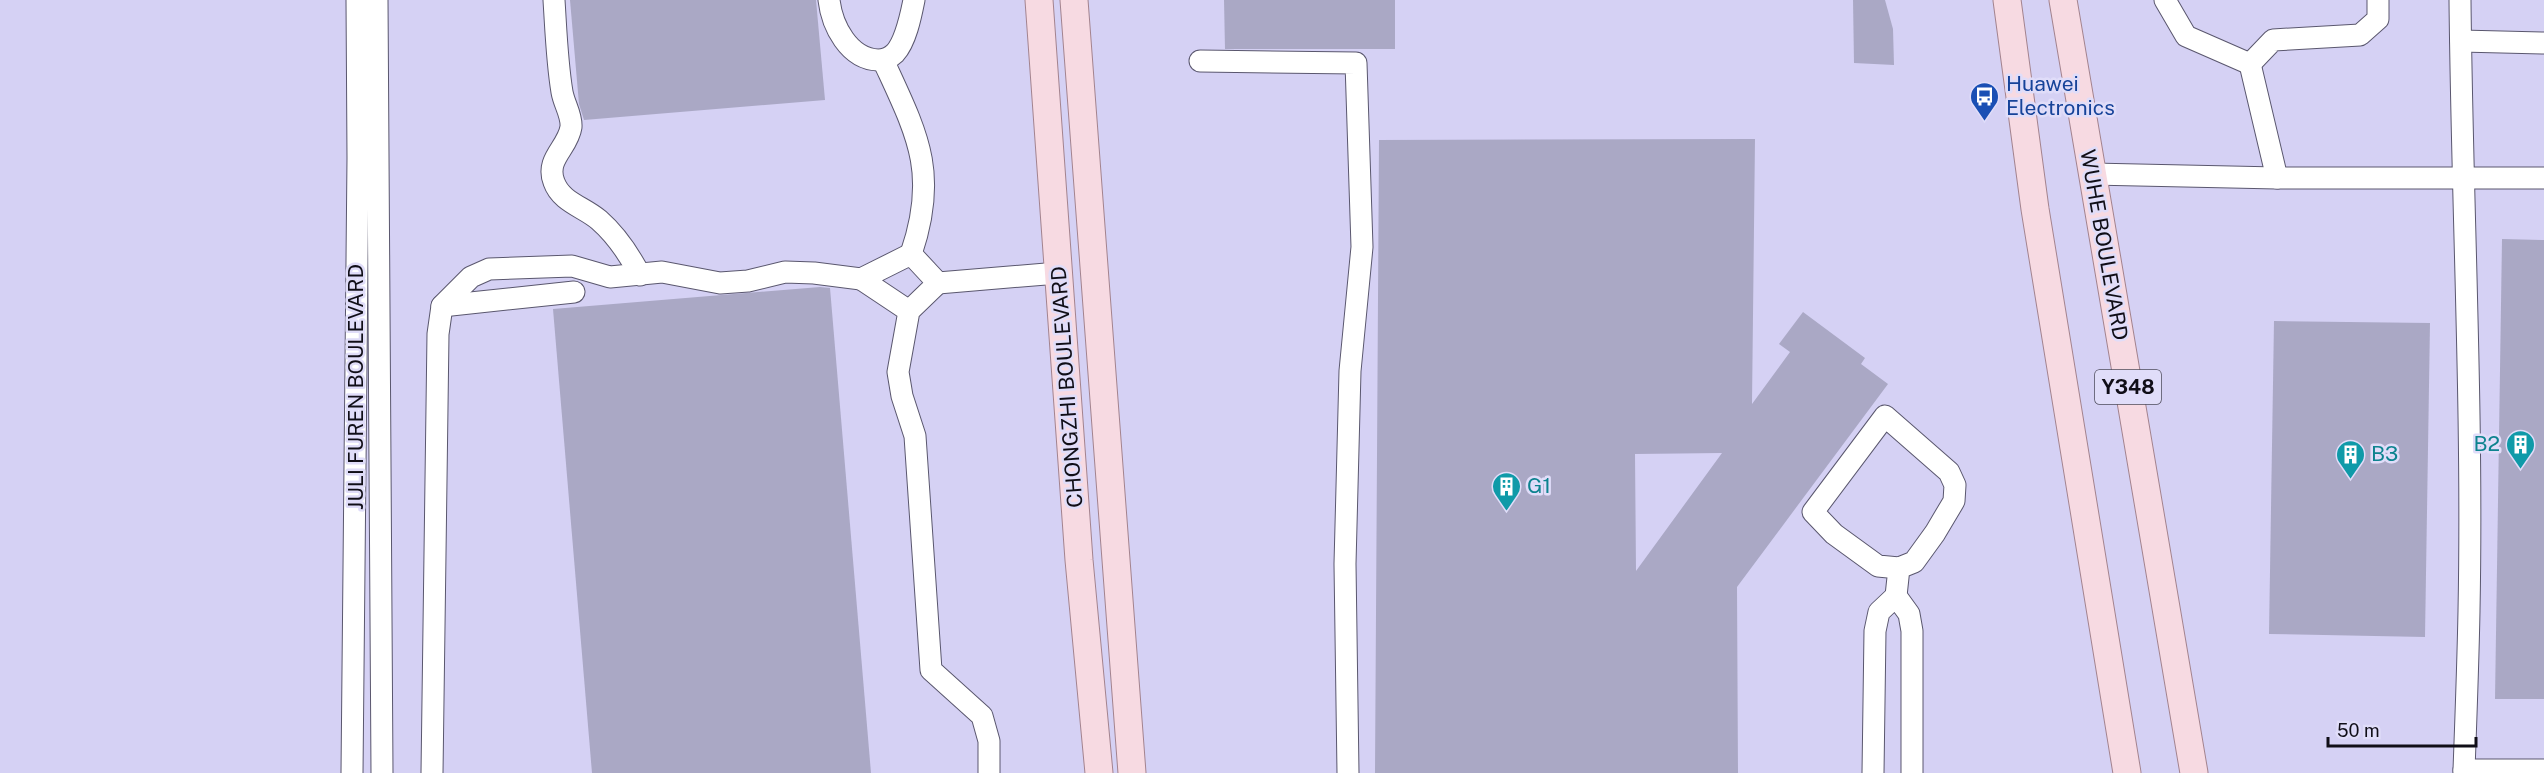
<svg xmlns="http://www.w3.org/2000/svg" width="2544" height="773" font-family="'Public Sans',sans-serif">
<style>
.built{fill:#d5d1f4}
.building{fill:#aaa8c5;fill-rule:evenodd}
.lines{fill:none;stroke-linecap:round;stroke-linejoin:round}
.minor-casing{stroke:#5a576e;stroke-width:23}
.major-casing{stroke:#a3838e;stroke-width:29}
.minor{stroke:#fff;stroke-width:21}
.major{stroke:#f7dae2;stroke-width:27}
.labels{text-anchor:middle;stroke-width:5;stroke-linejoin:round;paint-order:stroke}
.shield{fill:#e0ddf9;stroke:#4e4c5b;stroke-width:1.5}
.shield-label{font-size:20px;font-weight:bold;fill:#100e17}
.transit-label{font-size:21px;fill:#164399;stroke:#e0ddf9;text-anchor:start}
.street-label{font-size:21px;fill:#100e17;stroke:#e0ddf9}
.culture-label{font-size:21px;fill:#0d838f;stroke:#e0ddf9;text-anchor:start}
</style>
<rect width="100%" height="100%" fill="#e0ddf9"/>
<!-- built -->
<rect class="built" x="0" y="0" width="2544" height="773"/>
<!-- building -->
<g class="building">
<path d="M570,0H816L825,100L584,120L579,104Z"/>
<path d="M1224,0H1395V49H1225Z"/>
<path d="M1853,0H1885L1893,29L1894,65L1854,63Z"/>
<path d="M1755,139L1752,404L1790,352L1779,344L1803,312L1865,358L1861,364L1888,384L1737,587L1738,773H1375L1379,140ZM1722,453L1636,571L1635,454Z"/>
<path d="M2502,239L2544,240V699H2495Z"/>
<path d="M820,287L830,288L871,773H592L553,309Z"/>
<path d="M2274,321L2430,323L2425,637L2269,634Z"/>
</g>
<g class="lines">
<defs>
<g id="minor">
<path d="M377,0L382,773"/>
<path d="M554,0C556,31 557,62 562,92C564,104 572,115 571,127C568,148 545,159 554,182C561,202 584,207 599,220C615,234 630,256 640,275"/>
<path d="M829,0C832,26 849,59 878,60C884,60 891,57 895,53C906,41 911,15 914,0"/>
<path d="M2165,0L2186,36L2250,64"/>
<path d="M2460,0C2462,204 2473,408 2469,611C2468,664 2466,717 2464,770"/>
<path d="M2461,41L2544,43"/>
<path d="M883,60C917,134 939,172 911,254"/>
<path d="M1200,61L1356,63L1362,247L1350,371L1345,564L1348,773"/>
<path d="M2250,64L2273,40L2360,35L2378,19V0"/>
<path d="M2250,64L2277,178"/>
<path d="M2092,174L2277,178H2544"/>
<path d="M938,283L1058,273"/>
<path d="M442,306L574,292"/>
<path d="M909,311L861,279L911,254L938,283L909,311L898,372L902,396L915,436L931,670L982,716L989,741V773"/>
<path d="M1896,596L1899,568L1914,562L1935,533L1954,501L1955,485L1949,472L1885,416L1813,512L1834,534L1878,566L1899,568"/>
<path d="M352,773L358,158L357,0"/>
<path d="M432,773L438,334L442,306L471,277L489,269L572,266L610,277L662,272L720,283L748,281L785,272L814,273L861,279"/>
<path d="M1873,773L1875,631L1879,612L1896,596L1909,614L1912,631V773"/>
<path d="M2464,773V770H2544"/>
</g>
<g id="major">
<path d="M1039,0L1079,560L1099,773"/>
<path d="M1074,0L1132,773"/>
<path d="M2007,0L2035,209L2127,773"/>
<path d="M2063,0L2194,773"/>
</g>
</defs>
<!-- minor casing -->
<use href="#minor" class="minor-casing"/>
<!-- major casing -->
<use href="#major" class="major-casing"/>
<!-- minor -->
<use href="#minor" class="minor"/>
<!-- major -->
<use href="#major" class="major"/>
</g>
<!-- icons -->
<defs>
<symbol id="bus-pin" viewBox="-11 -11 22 30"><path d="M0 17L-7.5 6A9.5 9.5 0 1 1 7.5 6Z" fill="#1a4fb4" stroke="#e0ddf9"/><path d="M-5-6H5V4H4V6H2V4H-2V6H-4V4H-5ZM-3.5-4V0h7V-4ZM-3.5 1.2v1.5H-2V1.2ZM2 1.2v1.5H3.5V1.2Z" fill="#fff"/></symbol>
<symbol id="building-pin" viewBox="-11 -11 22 30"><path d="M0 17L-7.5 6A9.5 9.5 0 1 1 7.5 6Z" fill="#0f9aa8" stroke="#e0ddf9"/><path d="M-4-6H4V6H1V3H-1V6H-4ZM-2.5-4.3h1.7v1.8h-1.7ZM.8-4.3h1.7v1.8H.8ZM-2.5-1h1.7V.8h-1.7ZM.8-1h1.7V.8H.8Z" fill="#fff"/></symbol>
</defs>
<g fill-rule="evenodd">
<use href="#bus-pin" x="1968" y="80" width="33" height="45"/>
<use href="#building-pin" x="2504" y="428" width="33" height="45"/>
<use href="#building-pin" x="2334" y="438" width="33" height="45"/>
<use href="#building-pin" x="1490" y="470" width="33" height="45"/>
</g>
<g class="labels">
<!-- shield labels -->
<rect class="shield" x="2095" y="370" width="66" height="34" rx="4.5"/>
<g class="shield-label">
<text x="2128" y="394">Y348</text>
</g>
<!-- transit labels -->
<g class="transit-label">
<text x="2006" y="91">Huawei<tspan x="2006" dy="24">Electronics</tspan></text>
</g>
<!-- street labels -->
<g class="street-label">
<text transform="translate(2104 245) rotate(80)" y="7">WUHE BOULEVARD</text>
<text transform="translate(356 387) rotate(-90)" y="7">JULI FUREN BOULEVARD</text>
<text transform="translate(1067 387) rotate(-94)" y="7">CHONGZHI BOULEVARD</text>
</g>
<!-- culture labels -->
<g class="culture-label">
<text x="2500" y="451" text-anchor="end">B2</text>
<text x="2371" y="461">B3</text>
<text x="1527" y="493">G1</text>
</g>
</g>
<!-- scale -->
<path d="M2328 737v9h148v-9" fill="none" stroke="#100e17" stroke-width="3"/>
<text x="2337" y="737" font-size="18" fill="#100e17" stroke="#e0ddf9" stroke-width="4.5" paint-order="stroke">50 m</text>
</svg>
